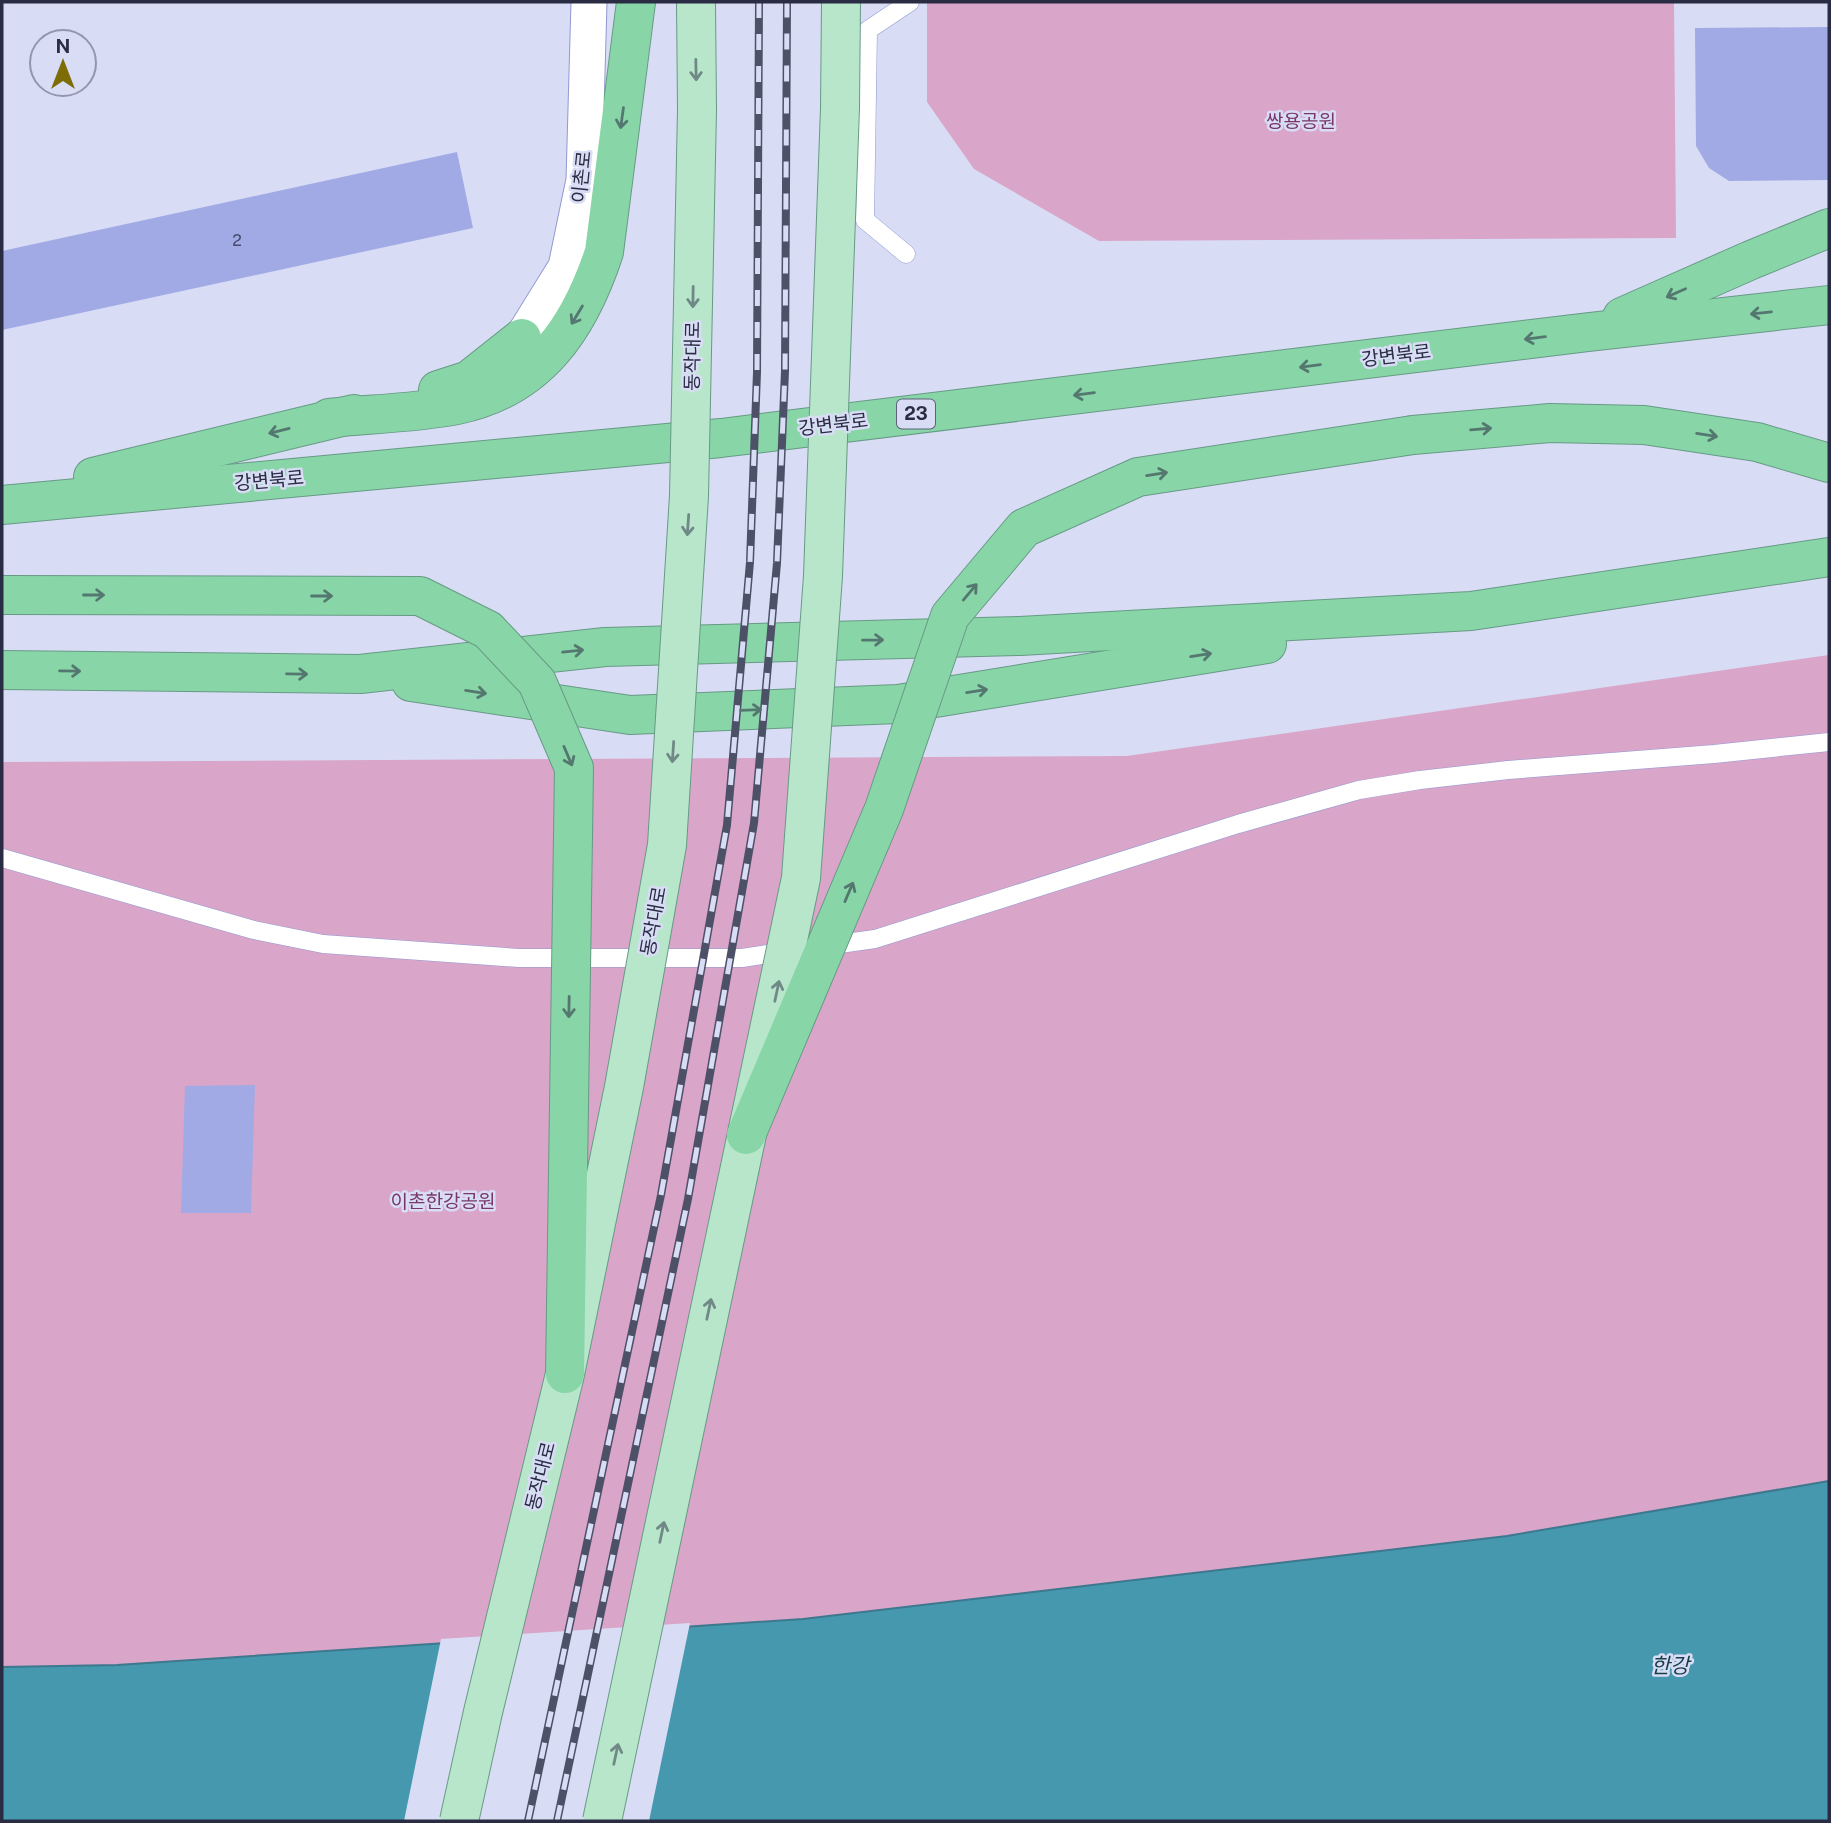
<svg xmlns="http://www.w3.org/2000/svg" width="1831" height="1823" font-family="'Public Sans','Noto Sans KR',sans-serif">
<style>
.green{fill:#d9a5c9}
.water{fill:#4598ae;stroke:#3d788e;stroke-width:2}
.pier{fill:#d8ddf5}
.building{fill:#a1aae5}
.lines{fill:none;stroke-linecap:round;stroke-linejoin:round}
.lane-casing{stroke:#9199d2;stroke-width:19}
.street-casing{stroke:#9199d2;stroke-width:37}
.highway-casing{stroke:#679a85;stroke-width:40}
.lane{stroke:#fff;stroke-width:18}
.street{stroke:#fff;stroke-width:35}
.highway{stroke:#88d5a8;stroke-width:38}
.rail-casing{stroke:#4d5168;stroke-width:8}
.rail{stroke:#d8ddf5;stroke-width:5;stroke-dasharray:16;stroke-linecap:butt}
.primary-bridge-casing{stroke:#679a85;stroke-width:40;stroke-linecap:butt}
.highway-bridge-casing{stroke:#679a85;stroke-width:40;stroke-linecap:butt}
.primary-bridge{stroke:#b8e6cb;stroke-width:38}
.highway-bridge{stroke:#88d5a8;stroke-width:38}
.oneway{stroke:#708987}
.oneway2{stroke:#547870}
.labels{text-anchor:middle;stroke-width:5;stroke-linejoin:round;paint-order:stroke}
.number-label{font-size:16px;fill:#474c6c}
.shield{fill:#d8ddf5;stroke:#5e6178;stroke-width:2}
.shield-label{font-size:18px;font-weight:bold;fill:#292c43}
.park-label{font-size:19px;fill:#7a366a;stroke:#d8ddf5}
.street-label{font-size:19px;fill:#292c43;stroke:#d8ddf5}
.water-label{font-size:21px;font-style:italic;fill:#173e48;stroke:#d8ddf5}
</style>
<rect width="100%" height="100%" fill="#d8ddf5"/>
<!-- green -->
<g class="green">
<path d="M927,2H1674L1676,238L1099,241L974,169L927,102Z"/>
<path d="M1829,655V1481L1507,1536L803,1619L117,1665L2,1667V762L1127,756Z"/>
</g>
<!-- water -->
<path class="water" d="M1829,1481V1821H2V1667L117,1665L803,1619L1507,1536Z"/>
<!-- pier -->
<path class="pier" d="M690,1623L649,1821H404L441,1639Z"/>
<!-- building -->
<g class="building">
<path d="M1829,27V180L1729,181L1709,168L1696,146L1695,28Z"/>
<path d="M457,152L473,228L2,330V251Z"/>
<path d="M255,1085L251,1213H181L185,1086Z"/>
</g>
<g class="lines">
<defs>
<g id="lane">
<path d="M906,254L865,220L868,30L910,2"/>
<path d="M2,858L254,930L323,944L519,958H742L787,951"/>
<path d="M825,946L875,939L1238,824L1359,790L1420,780L1508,770L1714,754L1829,742"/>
</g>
<path id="street" d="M522,338L566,267L584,180L589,2"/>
<g id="highway">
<path d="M1622,317L1751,260L1829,228"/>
<path d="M438,390L469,380L522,338"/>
<path d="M329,418C370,414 417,413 457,405C539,388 579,328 604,252L636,2"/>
<path d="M1413,435L1550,423L1644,425L1757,442L1829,463"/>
<path d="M93,477L354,414"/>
<path d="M2,505L721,438L1589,332L1829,305"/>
<path d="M2,670L360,674L605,647L1020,636L1471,611L1829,557"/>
<path d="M411,682L630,715L898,704L1267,644"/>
</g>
</defs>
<!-- lane casing -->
<use href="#lane" class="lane-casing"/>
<!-- street casing -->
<use href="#street" class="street-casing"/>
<!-- highway casing -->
<use href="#highway" class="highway-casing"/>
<!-- lane -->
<use href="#lane" class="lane"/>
<!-- street -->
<use href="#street" class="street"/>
<!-- highway -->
<use href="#highway" class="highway"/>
<defs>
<g id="rail">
<path d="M528,1821L661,1195L727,825L750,562L757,372L759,2"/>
<path d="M557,1821L688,1199L754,823L777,563L785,371L787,2"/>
</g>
</defs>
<!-- rail casing -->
<use href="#rail" class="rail-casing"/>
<!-- rail -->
<use href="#rail" class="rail"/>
<defs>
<g id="primary-bridge">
<path d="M459,1821L483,1712L565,1374L624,1087L667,845L689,496L697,110L696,2"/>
<path d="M602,1821L801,878L823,576L840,108L841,2"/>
</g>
<g id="highway-bridge">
<path d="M2,595L420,596L488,630L537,682L574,768L565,1374"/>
<path d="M746,1135L884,809L950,616L1024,528L1138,477L1413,435"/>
</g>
</defs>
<!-- primary-bridge casing -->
<use href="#primary-bridge" class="primary-bridge-casing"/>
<!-- highway-bridge casing -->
<use href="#highway-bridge" class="highway-bridge-casing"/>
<!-- primary-bridge -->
<use href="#primary-bridge" class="primary-bridge"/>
<!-- highway-bridge -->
<use href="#highway-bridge" class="highway-bridge"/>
</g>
<!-- one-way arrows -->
<defs><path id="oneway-shaft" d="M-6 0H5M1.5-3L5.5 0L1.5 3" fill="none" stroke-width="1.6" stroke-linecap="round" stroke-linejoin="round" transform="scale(1.75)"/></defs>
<g class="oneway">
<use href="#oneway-shaft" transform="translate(696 70) rotate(89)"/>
<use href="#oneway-shaft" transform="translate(693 297) rotate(91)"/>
<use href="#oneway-shaft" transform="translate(688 525) rotate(94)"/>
<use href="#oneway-shaft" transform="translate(673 752) rotate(94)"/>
<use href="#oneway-shaft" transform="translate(777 991) rotate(-78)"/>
<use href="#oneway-shaft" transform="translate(709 1309) rotate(-78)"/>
<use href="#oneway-shaft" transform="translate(662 1532) rotate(-78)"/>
<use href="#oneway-shaft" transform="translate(616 1754) rotate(-78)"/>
</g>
<g class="oneway2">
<use href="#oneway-shaft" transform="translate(622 118) rotate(98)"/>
<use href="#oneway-shaft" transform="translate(1676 293) rotate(156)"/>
<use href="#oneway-shaft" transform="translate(1761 313) rotate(174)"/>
<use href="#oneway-shaft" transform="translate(577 315) rotate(121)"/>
<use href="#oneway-shaft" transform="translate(1535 338) rotate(173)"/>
<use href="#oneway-shaft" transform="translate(1310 366) rotate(173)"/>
<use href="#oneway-shaft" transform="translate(1084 394) rotate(173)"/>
<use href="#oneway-shaft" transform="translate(1481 429) rotate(-5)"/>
<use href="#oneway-shaft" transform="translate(279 431) rotate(166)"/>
<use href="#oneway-shaft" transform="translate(1707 435) rotate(9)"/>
<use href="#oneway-shaft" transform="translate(1157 474) rotate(-9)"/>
<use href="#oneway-shaft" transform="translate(970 592) rotate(-50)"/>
<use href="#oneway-shaft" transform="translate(94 595)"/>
<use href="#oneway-shaft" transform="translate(322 596)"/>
<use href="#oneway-shaft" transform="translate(873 640) rotate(-1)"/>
<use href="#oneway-shaft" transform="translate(573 651) rotate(-6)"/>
<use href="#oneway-shaft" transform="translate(1201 655) rotate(-9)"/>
<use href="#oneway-shaft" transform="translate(70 671) rotate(1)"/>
<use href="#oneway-shaft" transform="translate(297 674) rotate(1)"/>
<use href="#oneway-shaft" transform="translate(977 691) rotate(-9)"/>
<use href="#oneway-shaft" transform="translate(476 692) rotate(9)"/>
<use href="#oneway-shaft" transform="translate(751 710) rotate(-2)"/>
<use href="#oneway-shaft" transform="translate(568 756) rotate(67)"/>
<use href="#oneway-shaft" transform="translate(849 892) rotate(-67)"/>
<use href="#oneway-shaft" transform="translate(569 1007) rotate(91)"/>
</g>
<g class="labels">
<!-- number labels -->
<g class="number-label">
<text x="237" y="246">2</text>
</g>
<!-- shield labels -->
<rect class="shield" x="897" y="399.5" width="38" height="29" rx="5"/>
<g class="shield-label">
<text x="916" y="420">23</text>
</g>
<!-- park labels -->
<g class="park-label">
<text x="1301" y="128">쌍용공원</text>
<text x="443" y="1208">이촌한강공원</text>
</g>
<!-- street labels -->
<g class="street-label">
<text transform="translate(581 177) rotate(-84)" y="7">이촌로</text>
<text transform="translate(1396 355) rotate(-7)" y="7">강변북로</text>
<text transform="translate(692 356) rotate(-89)" y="7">동작대로</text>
<text transform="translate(833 424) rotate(-7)" y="7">강변북로</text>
<text transform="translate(269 480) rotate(-5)" y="7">강변북로</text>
<text transform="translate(653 921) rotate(-80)" y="7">동작대로</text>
<text transform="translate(540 1476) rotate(-76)" y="7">동작대로</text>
</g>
<!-- water labels -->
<g class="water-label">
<text x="1670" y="1673">한강</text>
</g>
</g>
<!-- border -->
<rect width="1831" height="1823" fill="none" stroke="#292c43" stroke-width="7"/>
<!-- north arrow -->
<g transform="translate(63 63)"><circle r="33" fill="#d8ddf5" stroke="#9296ae" stroke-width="2"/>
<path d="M0-5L12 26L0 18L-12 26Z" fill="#7e6c07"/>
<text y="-10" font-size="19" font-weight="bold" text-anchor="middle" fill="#292c43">N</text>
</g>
</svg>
